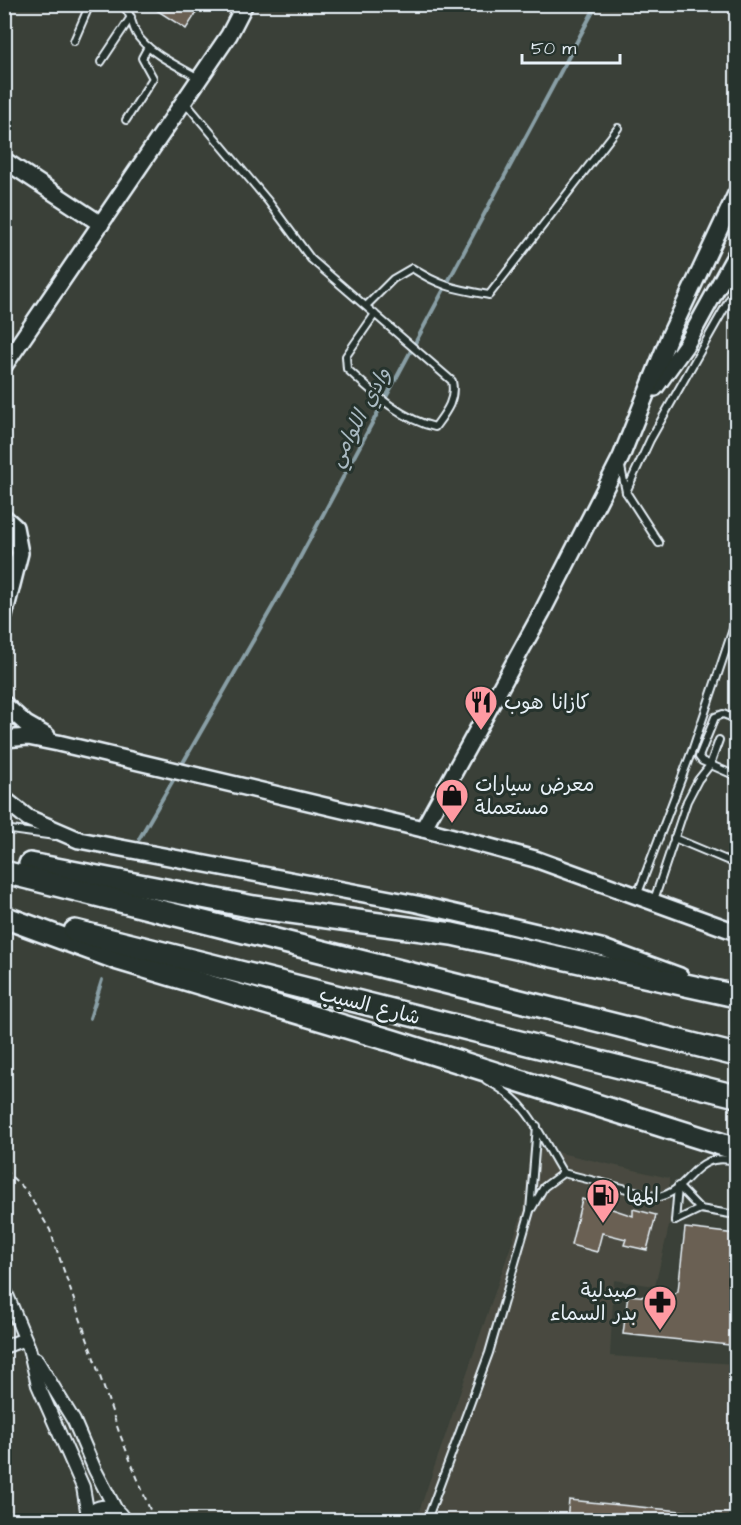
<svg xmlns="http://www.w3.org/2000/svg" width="741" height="1525" font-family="'Architects Daughter','Playpen Sans Arabic',sans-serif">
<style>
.built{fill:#484a40}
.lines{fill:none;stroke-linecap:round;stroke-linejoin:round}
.stream{stroke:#899fa6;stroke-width:4}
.building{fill:#6a6053;stroke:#e8f1f8;stroke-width:1.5}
.service-casing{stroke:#e8f1f8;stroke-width:10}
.minor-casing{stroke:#e8f1f8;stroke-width:16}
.tertiary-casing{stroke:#e8f1f8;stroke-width:20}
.trunk-casing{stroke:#e8f1f8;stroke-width:26}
.path{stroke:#e8f1f8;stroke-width:2;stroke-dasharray:6 4.5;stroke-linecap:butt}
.service{stroke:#26332d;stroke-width:6}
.minor{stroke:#26332d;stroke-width:12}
.tertiary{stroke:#26332d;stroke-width:15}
.trunk{stroke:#26332d;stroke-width:21}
.labels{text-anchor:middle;stroke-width:6;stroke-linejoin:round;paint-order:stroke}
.poi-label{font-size:20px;fill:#e8f1f8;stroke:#26332d;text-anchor:start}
.street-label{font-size:20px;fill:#e8f1f8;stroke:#26332d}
.water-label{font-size:21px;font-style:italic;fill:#a9bac2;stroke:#26332d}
</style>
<rect width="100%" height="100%" fill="#3a4038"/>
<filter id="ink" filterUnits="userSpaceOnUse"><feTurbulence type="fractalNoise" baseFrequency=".0167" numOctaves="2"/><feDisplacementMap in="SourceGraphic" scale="12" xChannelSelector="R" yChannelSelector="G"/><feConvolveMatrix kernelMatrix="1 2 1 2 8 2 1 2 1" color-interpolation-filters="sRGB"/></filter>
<g filter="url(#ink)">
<!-- built -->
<path class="built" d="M530,1146L669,1178L670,1222L655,1286L614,1280L610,1356L736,1364V1433L727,1520H416L524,1208Z"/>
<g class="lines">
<!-- stream -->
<g class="stream">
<path d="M180,768L289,578L597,4"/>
<path d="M139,839L176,775"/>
<path d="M90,1018L102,980"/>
</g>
</g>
<!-- building -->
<g class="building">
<path d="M147,4H202L186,29Z"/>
<path d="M582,1199L633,1216V1209L656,1215L647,1250L624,1245L626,1239L602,1233L597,1252L571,1245Z"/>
<path d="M685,1228L736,1234L729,1345L623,1334L628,1295L670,1299L678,1291Z"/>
<path d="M569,1500L701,1513V1521H567Z"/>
</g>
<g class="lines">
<defs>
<g id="service">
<path d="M121,4C134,14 130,29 141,40C156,57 181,67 200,79"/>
<path d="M74,41L90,4"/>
<path d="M101,62L131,17"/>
<path d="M185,102L268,201L311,259L452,381C456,400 446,412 435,427C400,419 373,392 347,369L346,356L375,314"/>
<path d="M126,120L153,78L142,58L148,47"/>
<path d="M366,306L393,279L412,268C441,287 456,289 489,295L618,128"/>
<path d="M621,467L626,492L659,543"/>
<path d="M626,492L650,440L736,288"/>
<path d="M736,659V663"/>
<path d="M736,719L723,714L715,717L699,757L702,761L736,776"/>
<path d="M4,829L55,836"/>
<path d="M674,838L736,864"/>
<path d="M637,896L693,748L736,620"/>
<path d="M653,903L687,801L698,780L710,765L719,740"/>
<path d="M731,929L736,918"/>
<path d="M486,1080C531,1103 538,1133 563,1173L659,1197C694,1188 691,1151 736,1161"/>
<path d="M678,1186L700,1209"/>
<path d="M532,1208L544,1187L563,1173"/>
<path d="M675,1221L700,1209L736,1215"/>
<path d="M675,1221L678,1187"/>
<path d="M427,1520L489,1353L530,1211L537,1126"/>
</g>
<g id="minor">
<path d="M4,1288L29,1348L38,1385L83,1487L88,1516"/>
<path d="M4,1347L25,1339"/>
<path d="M36,1359L74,1421L95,1470L116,1510"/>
<path d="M85,1520C94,1502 116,1503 124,1520"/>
</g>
<g id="tertiary">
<path d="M4,160L101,224"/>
<path d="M4,366L229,35L245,4"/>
<path d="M655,388L686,345L736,254"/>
<path d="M4,517L15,527L20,553L4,616"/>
<path d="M4,704L26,724L47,736"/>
<path d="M4,739L28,737L58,743L423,829L535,859L736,932"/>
<path d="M4,799L28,818L79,840L417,904L601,947L680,976"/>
<path d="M423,829L542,612L621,457L669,337L736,194"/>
</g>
<g id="trunk">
<path d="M30,864L254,907L452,934L736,996"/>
<path d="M4,872L736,1055"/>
<path d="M4,917L118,959L393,1041L736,1149"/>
<path d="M75,931L736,1096"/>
</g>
</defs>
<!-- service casing -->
<use href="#service" class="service-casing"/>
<!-- minor casing -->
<use href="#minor" class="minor-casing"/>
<!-- tertiary casing -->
<use href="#tertiary" class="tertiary-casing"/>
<!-- trunk casing -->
<use href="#trunk" class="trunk-casing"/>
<!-- path -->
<path class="path" d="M4,1170L26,1190L50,1230L119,1432L154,1520"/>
<!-- service -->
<use href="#service" class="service"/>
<!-- minor -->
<use href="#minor" class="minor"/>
<!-- tertiary -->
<use href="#tertiary" class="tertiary"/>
<!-- trunk -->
<use href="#trunk" class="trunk"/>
</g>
</g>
<!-- icons -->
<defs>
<symbol id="restaurant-pin" viewBox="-11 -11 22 30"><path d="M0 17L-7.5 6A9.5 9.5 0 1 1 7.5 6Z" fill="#ff9aa2" stroke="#26332d"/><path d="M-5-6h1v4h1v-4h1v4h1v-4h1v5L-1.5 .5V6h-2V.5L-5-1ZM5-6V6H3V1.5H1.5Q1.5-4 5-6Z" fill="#111"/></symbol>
<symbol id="shop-pin" viewBox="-11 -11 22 30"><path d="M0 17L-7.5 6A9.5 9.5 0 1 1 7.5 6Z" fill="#ff9aa2" stroke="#26332d"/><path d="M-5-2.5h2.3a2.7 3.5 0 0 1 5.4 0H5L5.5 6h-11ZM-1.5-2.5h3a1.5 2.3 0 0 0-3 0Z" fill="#111"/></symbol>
<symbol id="fuel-pin" viewBox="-11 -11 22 30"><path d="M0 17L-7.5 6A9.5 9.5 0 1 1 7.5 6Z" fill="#ff9aa2" stroke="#26332d"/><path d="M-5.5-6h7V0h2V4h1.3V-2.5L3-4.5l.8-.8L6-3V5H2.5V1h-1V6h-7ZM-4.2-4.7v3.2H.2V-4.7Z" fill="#111"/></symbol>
<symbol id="pharmacy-pin" viewBox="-11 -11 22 30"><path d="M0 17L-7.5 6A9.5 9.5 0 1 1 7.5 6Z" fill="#ff9aa2" stroke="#26332d"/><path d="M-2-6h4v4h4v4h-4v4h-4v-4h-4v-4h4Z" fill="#111"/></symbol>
</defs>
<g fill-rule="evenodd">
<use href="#restaurant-pin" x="462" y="683" width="38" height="52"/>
<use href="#shop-pin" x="433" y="776" width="38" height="52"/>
<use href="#fuel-pin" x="584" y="1176" width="38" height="52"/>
<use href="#pharmacy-pin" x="641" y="1283" width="38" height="52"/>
</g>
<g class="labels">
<!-- poi labels -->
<g class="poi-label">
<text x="504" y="709">كازانا هوب</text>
<text x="475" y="791">معرض سيارات<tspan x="475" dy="23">مستعملة</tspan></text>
<text x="626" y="1202">المها</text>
<text x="637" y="1297" text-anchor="end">صيدلية<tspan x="637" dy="23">بدر السماء</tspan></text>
</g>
<!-- street labels -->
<g class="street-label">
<text transform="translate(370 1005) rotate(14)" y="7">شارع السيب</text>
</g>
<!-- water labels -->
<g class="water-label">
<text transform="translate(359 417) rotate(-62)" y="7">وادي اللوامي</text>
</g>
</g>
<!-- margin -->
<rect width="741" height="1525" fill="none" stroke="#26332d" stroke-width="24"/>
<rect x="12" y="12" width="717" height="1501" fill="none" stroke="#e8f1f8" stroke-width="2" filter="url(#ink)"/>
<!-- scale -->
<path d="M522 54v9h98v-9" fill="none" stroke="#e8f1f8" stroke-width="3"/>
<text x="531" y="54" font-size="18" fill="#e8f1f8" stroke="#26332d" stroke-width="4.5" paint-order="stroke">50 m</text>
</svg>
